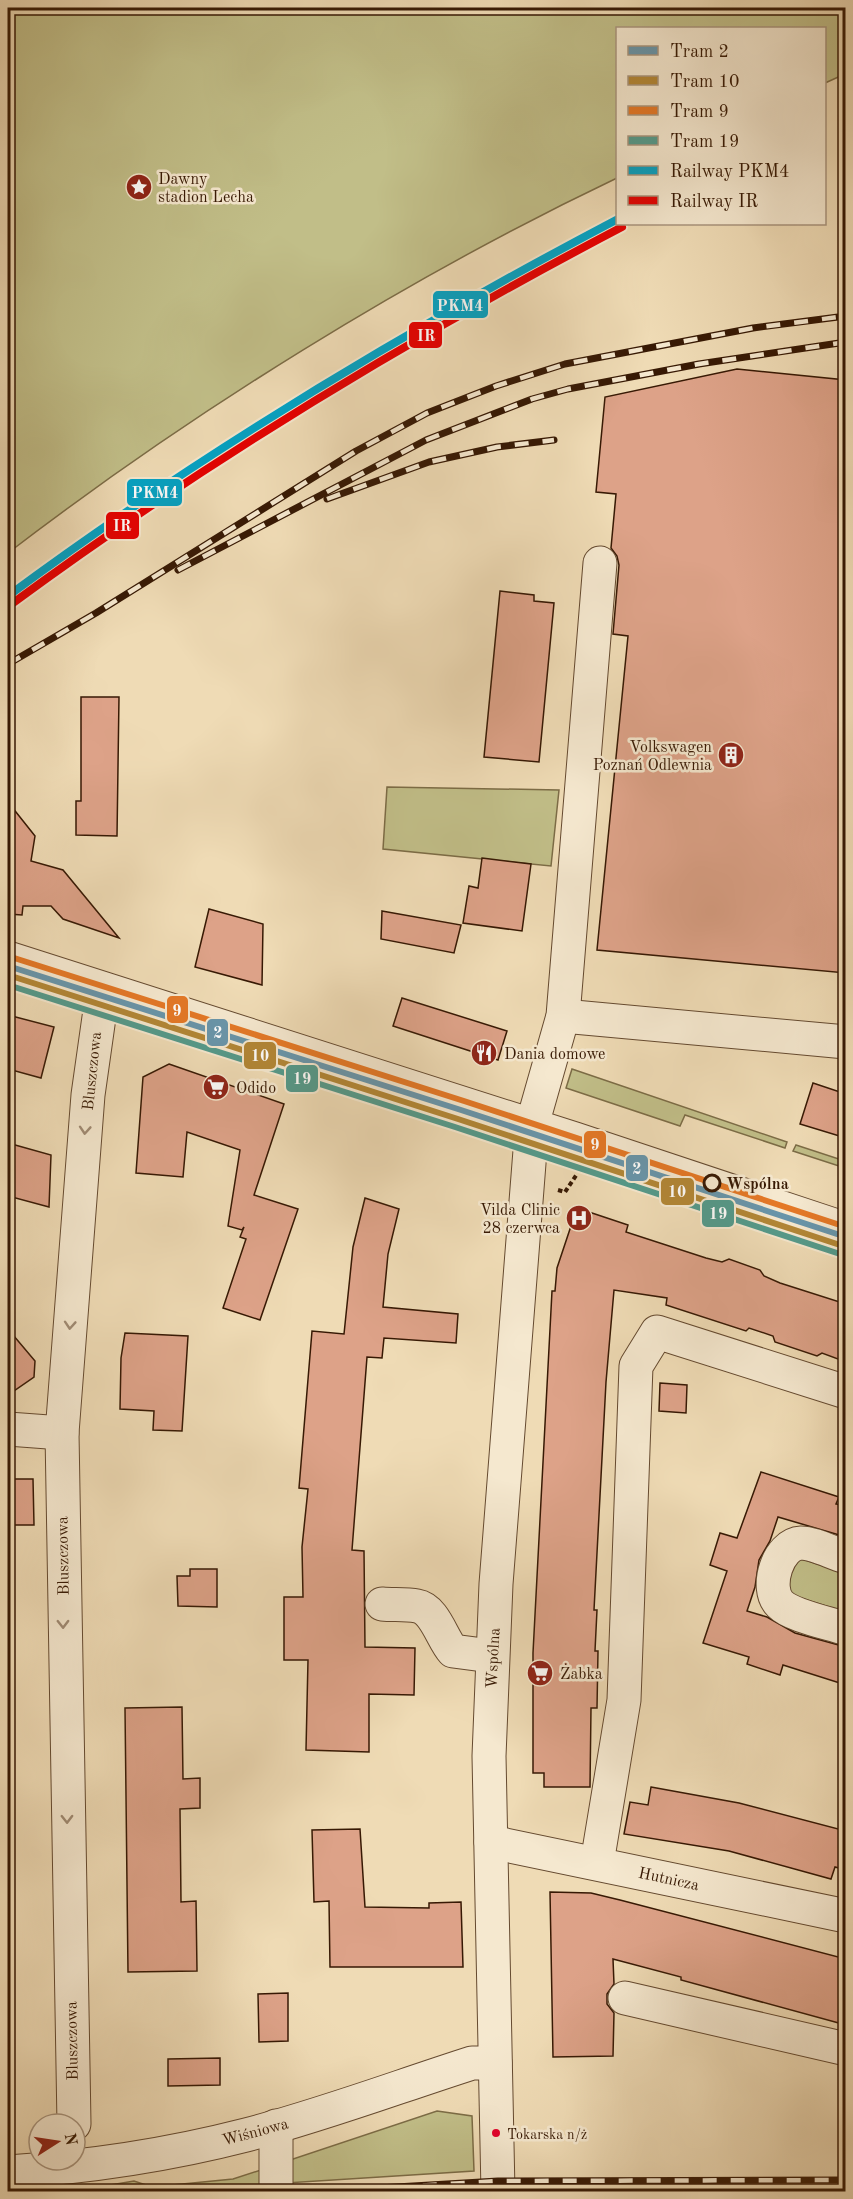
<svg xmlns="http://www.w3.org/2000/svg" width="853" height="2199" font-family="'Old Standard TT',serif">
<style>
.green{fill:#c1be88;stroke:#7c6c46;stroke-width:1.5}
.building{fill:#dda288;stroke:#371904;stroke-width:1.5}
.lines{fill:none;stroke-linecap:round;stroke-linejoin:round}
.minor-casing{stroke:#654a30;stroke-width:35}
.path{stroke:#371904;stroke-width:4;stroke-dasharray:4.5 3;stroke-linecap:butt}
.minor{stroke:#f5e8cf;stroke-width:33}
.rail-casing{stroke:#371904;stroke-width:7}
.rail{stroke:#f5e8cf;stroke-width:4.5;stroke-dasharray:14;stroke-linecap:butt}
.rail-1-casing{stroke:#f5e8cf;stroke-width:12}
.rail-2-casing{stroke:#f5e8cf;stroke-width:12}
.rail-1{stroke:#03a2c4;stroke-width:8}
.rail-2{stroke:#e50000;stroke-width:8}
.tram-1-casing{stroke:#f5e8cf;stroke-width:10}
.tram-2-casing{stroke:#f5e8cf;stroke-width:10}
.tram-3-casing{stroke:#f5e8cf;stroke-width:10}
.tram-4-casing{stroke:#f5e8cf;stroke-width:10}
.tram-1{stroke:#6895aa;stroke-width:6}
.tram-2{stroke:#b28635;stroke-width:6}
.tram-3{stroke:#e47826;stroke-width:6}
.tram-4{stroke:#549a8b;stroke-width:6}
.oneway{stroke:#a08b74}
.stop-dot{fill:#f5e8cf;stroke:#371904;stroke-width:3}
.bus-dot{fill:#e4002b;stroke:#f5e8cf;stroke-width:2}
.labels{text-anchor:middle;stroke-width:5;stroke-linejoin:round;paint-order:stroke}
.bus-label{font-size:14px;fill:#371904;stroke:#f5e8cf;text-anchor:start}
.poi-label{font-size:16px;fill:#371904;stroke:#f5e8cf;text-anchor:start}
.street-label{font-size:16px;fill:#371904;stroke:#f5e8cf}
.stop-label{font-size:16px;font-weight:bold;fill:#371904;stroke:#f5e8cf;text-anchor:start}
.line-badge{stroke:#f5e8cf;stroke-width:2}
.badge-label{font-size:16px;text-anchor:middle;font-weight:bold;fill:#fff}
</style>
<rect width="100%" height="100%" fill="#efdbb5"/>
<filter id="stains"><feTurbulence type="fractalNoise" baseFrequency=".00333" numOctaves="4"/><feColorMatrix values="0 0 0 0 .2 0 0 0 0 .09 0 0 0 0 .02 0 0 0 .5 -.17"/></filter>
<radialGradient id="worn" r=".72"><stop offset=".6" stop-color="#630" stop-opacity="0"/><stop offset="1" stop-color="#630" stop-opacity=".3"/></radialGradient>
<!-- green -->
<g class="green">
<path d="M8,8H845V74L825,83L824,28H618L617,178C407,278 192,412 8,553Z"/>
<path d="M387,787L559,790L551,866L383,849Z"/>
<path d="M572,1069L787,1142L785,1148L685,1115L680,1126L566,1088Z"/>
<path d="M796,1145L845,1161V1168L793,1151Z"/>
<path d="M796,1557L845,1573V1612L785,1593Z"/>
<path d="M437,2111L472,2116L474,2171L286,2183L284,2162Z"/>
<path d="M267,2168L269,2184L173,2192L111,2191V2185L134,2181L152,2187L233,2179Z"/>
</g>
<!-- building -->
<g class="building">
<path d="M737,369L846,380V973L597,950L628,636L613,634L619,565L617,556L611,548L616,494L596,492L605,397Z"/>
<path d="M500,591L534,595V601L554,603L539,762L484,757Z"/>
<path d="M81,697H119L117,836L76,835V801H81Z"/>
<path d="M8,802L35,836L31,861L63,870L119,938L63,919L51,906H23L22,915L8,914Z"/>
<path d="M482,858L531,864L522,931L463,923L469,886L478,888Z"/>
<path d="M209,909L263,924L262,985L195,967Z"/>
<path d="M382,911L461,925L454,953L381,939Z"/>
<path d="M402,998L507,1031L498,1060L393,1026Z"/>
<path d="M8,1015L54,1027L41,1078L8,1069Z"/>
<path d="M169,1064L284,1104L254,1195L298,1209L260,1320L223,1308L246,1239L240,1237L244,1227L242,1230L228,1226L240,1150L187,1132L183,1177L136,1173L143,1077Z"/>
<path d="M813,1083L846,1094V1138L800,1124Z"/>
<path d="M8,1143L51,1155L49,1207L8,1196Z"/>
<path d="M365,1198L399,1209L388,1254L383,1307L458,1314L456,1343L384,1338L382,1358L367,1357L352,1550L364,1551L365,1647L415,1648L414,1695L369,1694V1752L306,1750L308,1660H284V1597H303L302,1547L308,1489L299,1488L312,1331L344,1334L353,1247Z"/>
<path d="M577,1208L628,1225L626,1232L706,1258L722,1262L729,1259L760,1270L764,1276L780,1283L846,1304V1362L822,1353L817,1356L775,1342L773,1336L749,1328L746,1331L666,1305L667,1298L614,1290L606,1382L594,1610H597L595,1651H598L597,1708H591L590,1787H544V1773H533V1653L552,1291H555L557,1268Z"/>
<path d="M8,1329L35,1361L34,1377L8,1395Z"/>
<path d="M125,1333L188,1336L182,1431L153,1430L154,1411L120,1409L121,1358Z"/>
<path d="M660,1383L687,1385L686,1413L659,1411Z"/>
<path d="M761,1472L839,1497L836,1504L846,1506V1537L778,1517L770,1541L759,1560L755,1587L747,1611L767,1617L795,1633L846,1647V1685L783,1665L780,1675L747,1664L749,1657L703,1643L727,1571L710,1565L720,1533L737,1538Z"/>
<path d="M8,1479H33L34,1525H8Z"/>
<path d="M190,1569H217V1607L178,1606L177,1576H190Z"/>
<path d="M182,1707L183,1779L200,1778V1808L180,1809L181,1902L196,1901L197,1971L128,1972L125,1708Z"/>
<path d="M651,1787L739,1803L846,1831V1870L835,1867L831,1879L729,1851L624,1834L630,1802L648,1805Z"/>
<path d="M360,1829L365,1907L429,1908V1903L461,1902L463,1967H330L329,1901L314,1902L312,1830Z"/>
<path d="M550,1892L591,1893L620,1900L846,1959V2025L681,1980V1977L613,1959L614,1984L607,1994V2004L614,2013L613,2056L553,2057Z"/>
<path d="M288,1993V2041L259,2042L258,1994Z"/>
<path d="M220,2058V2085L168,2086V2059Z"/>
</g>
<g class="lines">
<defs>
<g id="minor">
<path d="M8,958L575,1139L846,1229"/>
<path d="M563,1016L846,1042"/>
<path d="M8,1429L62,1433"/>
<path d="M846,1557C832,1553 814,1543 801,1543C778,1544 764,1588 780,1604C792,1616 829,1623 846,1629"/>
<path d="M382,1604C393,1605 406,1604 417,1606C435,1609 442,1639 453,1651L491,1656"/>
<path d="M491,1842L846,1916"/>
<path d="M597,1863L624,1700L636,1366L657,1332L846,1392"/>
<path d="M625,1998L846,2049"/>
<path d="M74,2124L62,1433L88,1095L103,989"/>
<path d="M8,2172C88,2167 168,2155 246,2135C323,2115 397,2087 472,2063H495"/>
<path d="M276,2192V2126"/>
<path d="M498,2192L489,1756L496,1584L532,1125L563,1016L600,563"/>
</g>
</defs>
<!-- minor casing -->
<use href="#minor" class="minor-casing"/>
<!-- path -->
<path class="path" d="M558,1190L565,1192L577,1174"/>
<!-- minor -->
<use href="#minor" class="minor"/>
<defs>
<g id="rail">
<path d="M327,499L429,462L497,447L554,440"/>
<path d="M178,570L426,440L532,399L568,389L699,364L846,342"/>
<path d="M8,664L96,613L356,451L427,413L496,386L565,364L753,328L846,316"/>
<path d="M667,2187L708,2192"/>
<path d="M311,2192L498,2181L846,2180"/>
</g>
</defs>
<!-- rail casing -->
<use href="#rail" class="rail-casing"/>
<!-- rail -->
<use href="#rail" class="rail"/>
<defs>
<path id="rail-1" d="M8,596C201,453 405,331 618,219"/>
<path id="rail-2" d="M13,603C206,461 410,338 622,227"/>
</defs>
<!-- rail-1 casing -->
<use href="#rail-1" class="rail-1-casing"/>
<!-- rail-2 casing -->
<use href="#rail-2" class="rail-2-casing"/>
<!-- rail-1 -->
<use href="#rail-1" class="rail-1"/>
<!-- rail-2 -->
<use href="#rail-2" class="rail-2"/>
<defs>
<path id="tram-1" d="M8,966L461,1110L846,1237"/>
<path id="tram-2" d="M8,975L458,1119L843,1246"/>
<path id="tram-3" d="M11,957L464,1101L846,1227"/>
<path id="tram-4" d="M8,985L455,1127L840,1254"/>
</defs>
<!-- tram-1 casing -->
<use href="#tram-1" class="tram-1-casing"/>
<!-- tram-2 casing -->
<use href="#tram-2" class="tram-2-casing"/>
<!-- tram-3 casing -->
<use href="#tram-3" class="tram-3-casing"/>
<!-- tram-4 casing -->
<use href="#tram-4" class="tram-4-casing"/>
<!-- tram-1 -->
<use href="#tram-1" class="tram-1"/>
<!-- tram-2 -->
<use href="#tram-2" class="tram-2"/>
<!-- tram-3 -->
<use href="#tram-3" class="tram-3"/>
<!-- tram-4 -->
<use href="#tram-4" class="tram-4"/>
</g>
<!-- one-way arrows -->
<defs><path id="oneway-chevron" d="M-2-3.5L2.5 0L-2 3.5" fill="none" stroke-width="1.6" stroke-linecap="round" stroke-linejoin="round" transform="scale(1.5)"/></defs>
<g class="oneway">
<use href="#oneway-chevron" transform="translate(85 1130) rotate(94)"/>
<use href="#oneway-chevron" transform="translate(70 1325) rotate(94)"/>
<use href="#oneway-chevron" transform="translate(63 1624) rotate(89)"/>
<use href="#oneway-chevron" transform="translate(67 1819) rotate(89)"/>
</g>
<!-- icons -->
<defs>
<symbol id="sight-disc" viewBox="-11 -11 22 22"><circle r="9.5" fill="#8f2418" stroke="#f5e8cf"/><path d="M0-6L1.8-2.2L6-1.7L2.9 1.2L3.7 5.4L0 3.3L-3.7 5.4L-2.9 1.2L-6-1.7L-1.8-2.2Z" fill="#fff"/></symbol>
<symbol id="building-disc" viewBox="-11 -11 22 22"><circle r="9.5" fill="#8f2418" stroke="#f5e8cf"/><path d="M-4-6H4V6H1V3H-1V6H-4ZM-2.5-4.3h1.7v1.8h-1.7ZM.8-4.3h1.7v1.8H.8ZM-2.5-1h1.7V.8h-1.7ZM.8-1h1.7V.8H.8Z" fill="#fff"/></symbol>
<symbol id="restaurant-disc" viewBox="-11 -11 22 22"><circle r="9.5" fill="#8f2418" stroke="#f5e8cf"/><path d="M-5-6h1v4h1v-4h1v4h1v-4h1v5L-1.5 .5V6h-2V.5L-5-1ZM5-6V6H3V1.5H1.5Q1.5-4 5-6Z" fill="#fff"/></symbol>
<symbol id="supermarket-disc" viewBox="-11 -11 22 22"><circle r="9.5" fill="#8f2418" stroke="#f5e8cf"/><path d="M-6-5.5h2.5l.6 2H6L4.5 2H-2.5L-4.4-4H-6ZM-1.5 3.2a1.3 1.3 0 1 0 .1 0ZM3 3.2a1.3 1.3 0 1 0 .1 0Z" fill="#fff"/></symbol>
<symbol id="hospital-disc" viewBox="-11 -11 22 22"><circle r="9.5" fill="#8f2418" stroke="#f5e8cf"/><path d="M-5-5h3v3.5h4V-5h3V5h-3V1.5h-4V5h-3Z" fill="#fff"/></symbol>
</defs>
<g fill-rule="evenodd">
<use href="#sight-disc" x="124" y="172" width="30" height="30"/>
<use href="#building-disc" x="716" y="740" width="30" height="30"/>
<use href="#restaurant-disc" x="469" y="1038" width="30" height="30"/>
<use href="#supermarket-disc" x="201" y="1072" width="30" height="30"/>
<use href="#hospital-disc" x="564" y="1203" width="30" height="30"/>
<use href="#supermarket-disc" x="525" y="1658" width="30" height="30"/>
</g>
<!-- markers -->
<circle class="stop-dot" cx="712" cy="1183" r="8"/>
<circle class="bus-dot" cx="496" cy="2133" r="5"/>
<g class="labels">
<!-- bus labels -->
<g class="bus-label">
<text x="507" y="2139">Tokarska n/ż</text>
</g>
<!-- poi labels -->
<g class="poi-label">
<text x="158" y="184">Dawny<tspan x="158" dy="18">stadion Lecha</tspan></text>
<text x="712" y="752" text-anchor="end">Volkswagen<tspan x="712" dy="18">Poznań Odlewnia</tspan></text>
<text x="504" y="1059">Dania domowe</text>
<text x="236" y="1093">Odido</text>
<text x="560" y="1215" text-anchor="end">Vilda Clinic<tspan x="560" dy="18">28 czerwca</tspan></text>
<text x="560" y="1679">Żabka</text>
</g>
<!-- street labels -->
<g class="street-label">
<text transform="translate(91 1071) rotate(-84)" y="6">Bluszczowa</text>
<text transform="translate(62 1556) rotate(-91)" y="6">Bluszczowa</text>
<text transform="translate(492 1658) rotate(-87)" y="6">Wspólna</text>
<text transform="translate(669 1878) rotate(12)" y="6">Hutnicza</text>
<text transform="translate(71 2041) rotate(-91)" y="6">Bluszczowa</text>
<text transform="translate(255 2131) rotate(-15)" y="6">Wiśniowa</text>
</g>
<!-- stop labels -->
<g class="stop-label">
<text x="726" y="1189">Wspólna</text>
</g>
</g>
<g class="line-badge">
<rect x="432" y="290" width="57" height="29" rx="6" fill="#03a2c4"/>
<rect x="408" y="321" width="35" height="28" rx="6" fill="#e50000"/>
<rect x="126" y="478" width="57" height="29" rx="6" fill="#03a2c4"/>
<rect x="105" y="511" width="35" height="29" rx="6" fill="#e50000"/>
<rect x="166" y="995" width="23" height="29" rx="6" fill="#e47826"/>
<rect x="206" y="1018" width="23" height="29" rx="6" fill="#6895aa"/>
<rect x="243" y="1041" width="34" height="29" rx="6" fill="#b28635"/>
<rect x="285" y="1064" width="34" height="29" rx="6" fill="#549a8b"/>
<rect x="583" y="1130" width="24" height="29" rx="6" fill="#e47826"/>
<rect x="625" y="1154" width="24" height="28" rx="6" fill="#6895aa"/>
<rect x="660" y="1177" width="35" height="29" rx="6" fill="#b28635"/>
<rect x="701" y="1199" width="34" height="29" rx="6" fill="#549a8b"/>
</g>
<g class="badge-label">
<text x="460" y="311">PKM4</text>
<text x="426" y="341">IR</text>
<text x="155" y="498">PKM4</text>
<text x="122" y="531">IR</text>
<text x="177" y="1016">9</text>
<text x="218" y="1038">2</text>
<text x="260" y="1061">10</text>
<text x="302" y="1084">19</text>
<text x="595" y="1150">9</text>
<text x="637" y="1174">2</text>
<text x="677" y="1197">10</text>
<text x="718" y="1219">19</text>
</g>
<!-- margin -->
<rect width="853" height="2199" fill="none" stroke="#efdbb5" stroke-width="30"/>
<rect x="9" y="9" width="835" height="2181" fill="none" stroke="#371904" stroke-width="3"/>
<rect x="15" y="15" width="823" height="2169" fill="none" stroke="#371904" stroke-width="1.5"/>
<!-- legend -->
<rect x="616" y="27" width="210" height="198" fill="#f5e8cf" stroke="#a9957e" stroke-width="1.5"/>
<rect x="628" y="46" width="30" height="9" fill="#6895aa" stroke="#a9957e" stroke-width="1.5"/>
<text x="670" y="57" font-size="18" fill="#371904">Tram 2</text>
<rect x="628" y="76" width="30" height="9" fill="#b28635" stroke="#a9957e" stroke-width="1.5"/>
<text x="670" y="87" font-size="18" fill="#371904">Tram 10</text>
<rect x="628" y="106" width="30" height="9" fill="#e47826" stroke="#a9957e" stroke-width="1.5"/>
<text x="670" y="117" font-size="18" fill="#371904">Tram 9</text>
<rect x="628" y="136" width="30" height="9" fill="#549a8b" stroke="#a9957e" stroke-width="1.5"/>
<text x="670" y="147" font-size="18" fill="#371904">Tram 19</text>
<rect x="628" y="166" width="30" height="9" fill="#03a2c4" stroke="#a9957e" stroke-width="1.5"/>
<text x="670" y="177" font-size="18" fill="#371904">Railway PKM4</text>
<rect x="628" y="196" width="30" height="9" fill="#e50000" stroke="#a9957e" stroke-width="1.5"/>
<text x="670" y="207" font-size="18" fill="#371904">Railway IR</text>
<!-- north arrow -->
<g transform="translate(57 2142) rotate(78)"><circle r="28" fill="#f5e8cf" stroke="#a9957e" stroke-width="1.5"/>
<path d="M0-4.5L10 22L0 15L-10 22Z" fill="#8f2418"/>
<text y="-9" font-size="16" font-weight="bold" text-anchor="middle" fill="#371904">N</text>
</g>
<rect width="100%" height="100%" filter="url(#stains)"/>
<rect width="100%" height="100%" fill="url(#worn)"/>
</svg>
